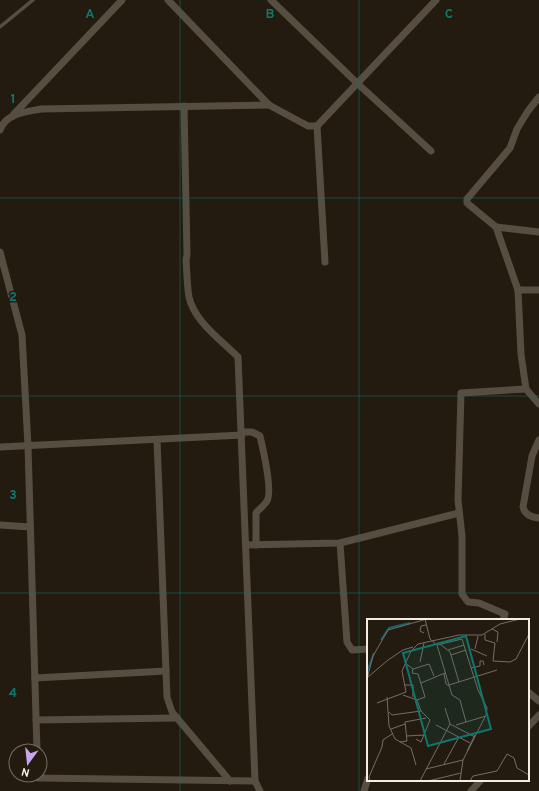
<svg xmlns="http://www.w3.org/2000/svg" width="539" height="791" font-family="Overpass,sans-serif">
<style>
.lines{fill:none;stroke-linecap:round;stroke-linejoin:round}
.lane{stroke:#574e42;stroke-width:3.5}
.street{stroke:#574e42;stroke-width:7}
.grid{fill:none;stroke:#0f766e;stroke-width:1;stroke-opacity:0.55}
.inset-river{fill:none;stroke:#145f70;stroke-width:2}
.inset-road{fill:none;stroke:#766e66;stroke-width:1}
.view{fill:#0f766e;fill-opacity:0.15;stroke:#0f766e;stroke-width:2}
.inset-edge{fill:none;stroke:#f3ede6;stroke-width:2}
.grid-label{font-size:13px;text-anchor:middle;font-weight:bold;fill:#0f766e;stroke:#231a10;stroke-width:3;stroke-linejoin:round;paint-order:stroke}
</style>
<rect width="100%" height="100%" fill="#231a10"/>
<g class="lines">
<!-- lane -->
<path class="lane" d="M0,27L33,0"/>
<!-- street -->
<g class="street">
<path d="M168,0L269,105L308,126H317L436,0"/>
<path d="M271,0L357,83L431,151"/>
<path d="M539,97L528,111L517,129L510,148L467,199V203L496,227L518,290L521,354L526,389L539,404"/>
<path d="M184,106L187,255L186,260C187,272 187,286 189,297C194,321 221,340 238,357L255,781L260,791"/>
<path d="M14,114L122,0"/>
<path d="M317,126L325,262"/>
<path d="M0,130C6,113 26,112 41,109L269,105"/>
<path d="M496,227L539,232"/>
<path d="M0,252L22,335L28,446L37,751"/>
<path d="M518,290H539"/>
<path d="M242,432H252L260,436C263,449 273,491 267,501C264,506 259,509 256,513V545"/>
<path d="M157,440L167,697L172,712L230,781"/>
<path d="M539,440L532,456L523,507C525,515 531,517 539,518"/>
<path d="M0,447L242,435"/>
<path d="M0,525L30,527"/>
<path d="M340,543L347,642L352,650L368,649"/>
<path d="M246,545L340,543L459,513"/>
<path d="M503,620L505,614L479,603L468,602L462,594V536L458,500L461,393L526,389"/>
<path d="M35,678L166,671"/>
<path d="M528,692L539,701"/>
<path d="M36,720L177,718"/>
<path d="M528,727L539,715"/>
<path d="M38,775V778L255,781"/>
<path d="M364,791L368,778"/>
<path d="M471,791L481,780"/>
</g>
</g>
<!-- grid -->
<path class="grid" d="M180,0V791M359,0V791M0,198H539M0,396H539M0,593H539"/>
<!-- overview -->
<g transform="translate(367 619)">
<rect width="162" height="162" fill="#231a10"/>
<path class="inset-river" d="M14,21L22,9L43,4M0,53L7,34"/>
<path class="inset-road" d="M58,0L63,20L70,26L85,76L93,81L99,103M125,10L131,13L130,23M57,14L53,12L54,7L59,6M118,15V21L128,24L126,42L143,43L149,40L162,15M73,25L83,33L92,63M70,26L95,20L111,71L120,89L119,97L89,106M104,30L120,37M108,30L111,17M81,31L97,26M84,36L99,31M53,43L57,24M38,44L46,50L45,54L51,55L58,78L50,81M104,49L113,47V42H116L117,46M46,50L62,45L67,57M77,55L79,65L82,67M1,58L21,41L36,31L46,28M0,60L6,37L21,11L60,0M54,64L78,54M38,66H46V78M82,66L130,51M36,76L50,81L54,92L63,101L54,123L49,120M20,78L22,107L28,120L44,129L49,146M10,84L39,73L35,52L44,32L51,25L92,16H115L133,5L153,0M78,89L83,105M22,93L25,96L54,92M69,106L103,124M24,110L38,105M39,117L58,116M33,123L40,122L38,103L59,99M100,132L108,116M77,145L92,118M59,150L96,141M3,162L2,158L15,128L16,121L25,115M53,162L83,105L108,118M61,162L94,154M93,162L96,141L118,98M103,162L106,157L130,152L140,135L147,139L150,149L162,156"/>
<path class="view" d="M99,17L124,110L61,127L36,34Z"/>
<rect width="162" height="162" class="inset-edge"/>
</g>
<g class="grid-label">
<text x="90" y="18">A</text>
<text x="270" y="18">B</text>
<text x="449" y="18">C</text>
<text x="13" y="103">1</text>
<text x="13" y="301">2</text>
<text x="13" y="499">3</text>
<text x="13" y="697">4</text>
</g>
<!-- north arrow -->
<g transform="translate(28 763) rotate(195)"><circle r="19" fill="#231a10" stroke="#766e66"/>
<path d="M0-3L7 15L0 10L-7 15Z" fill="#c8a5ef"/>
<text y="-6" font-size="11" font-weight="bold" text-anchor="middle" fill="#f3ede6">N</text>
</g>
</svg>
